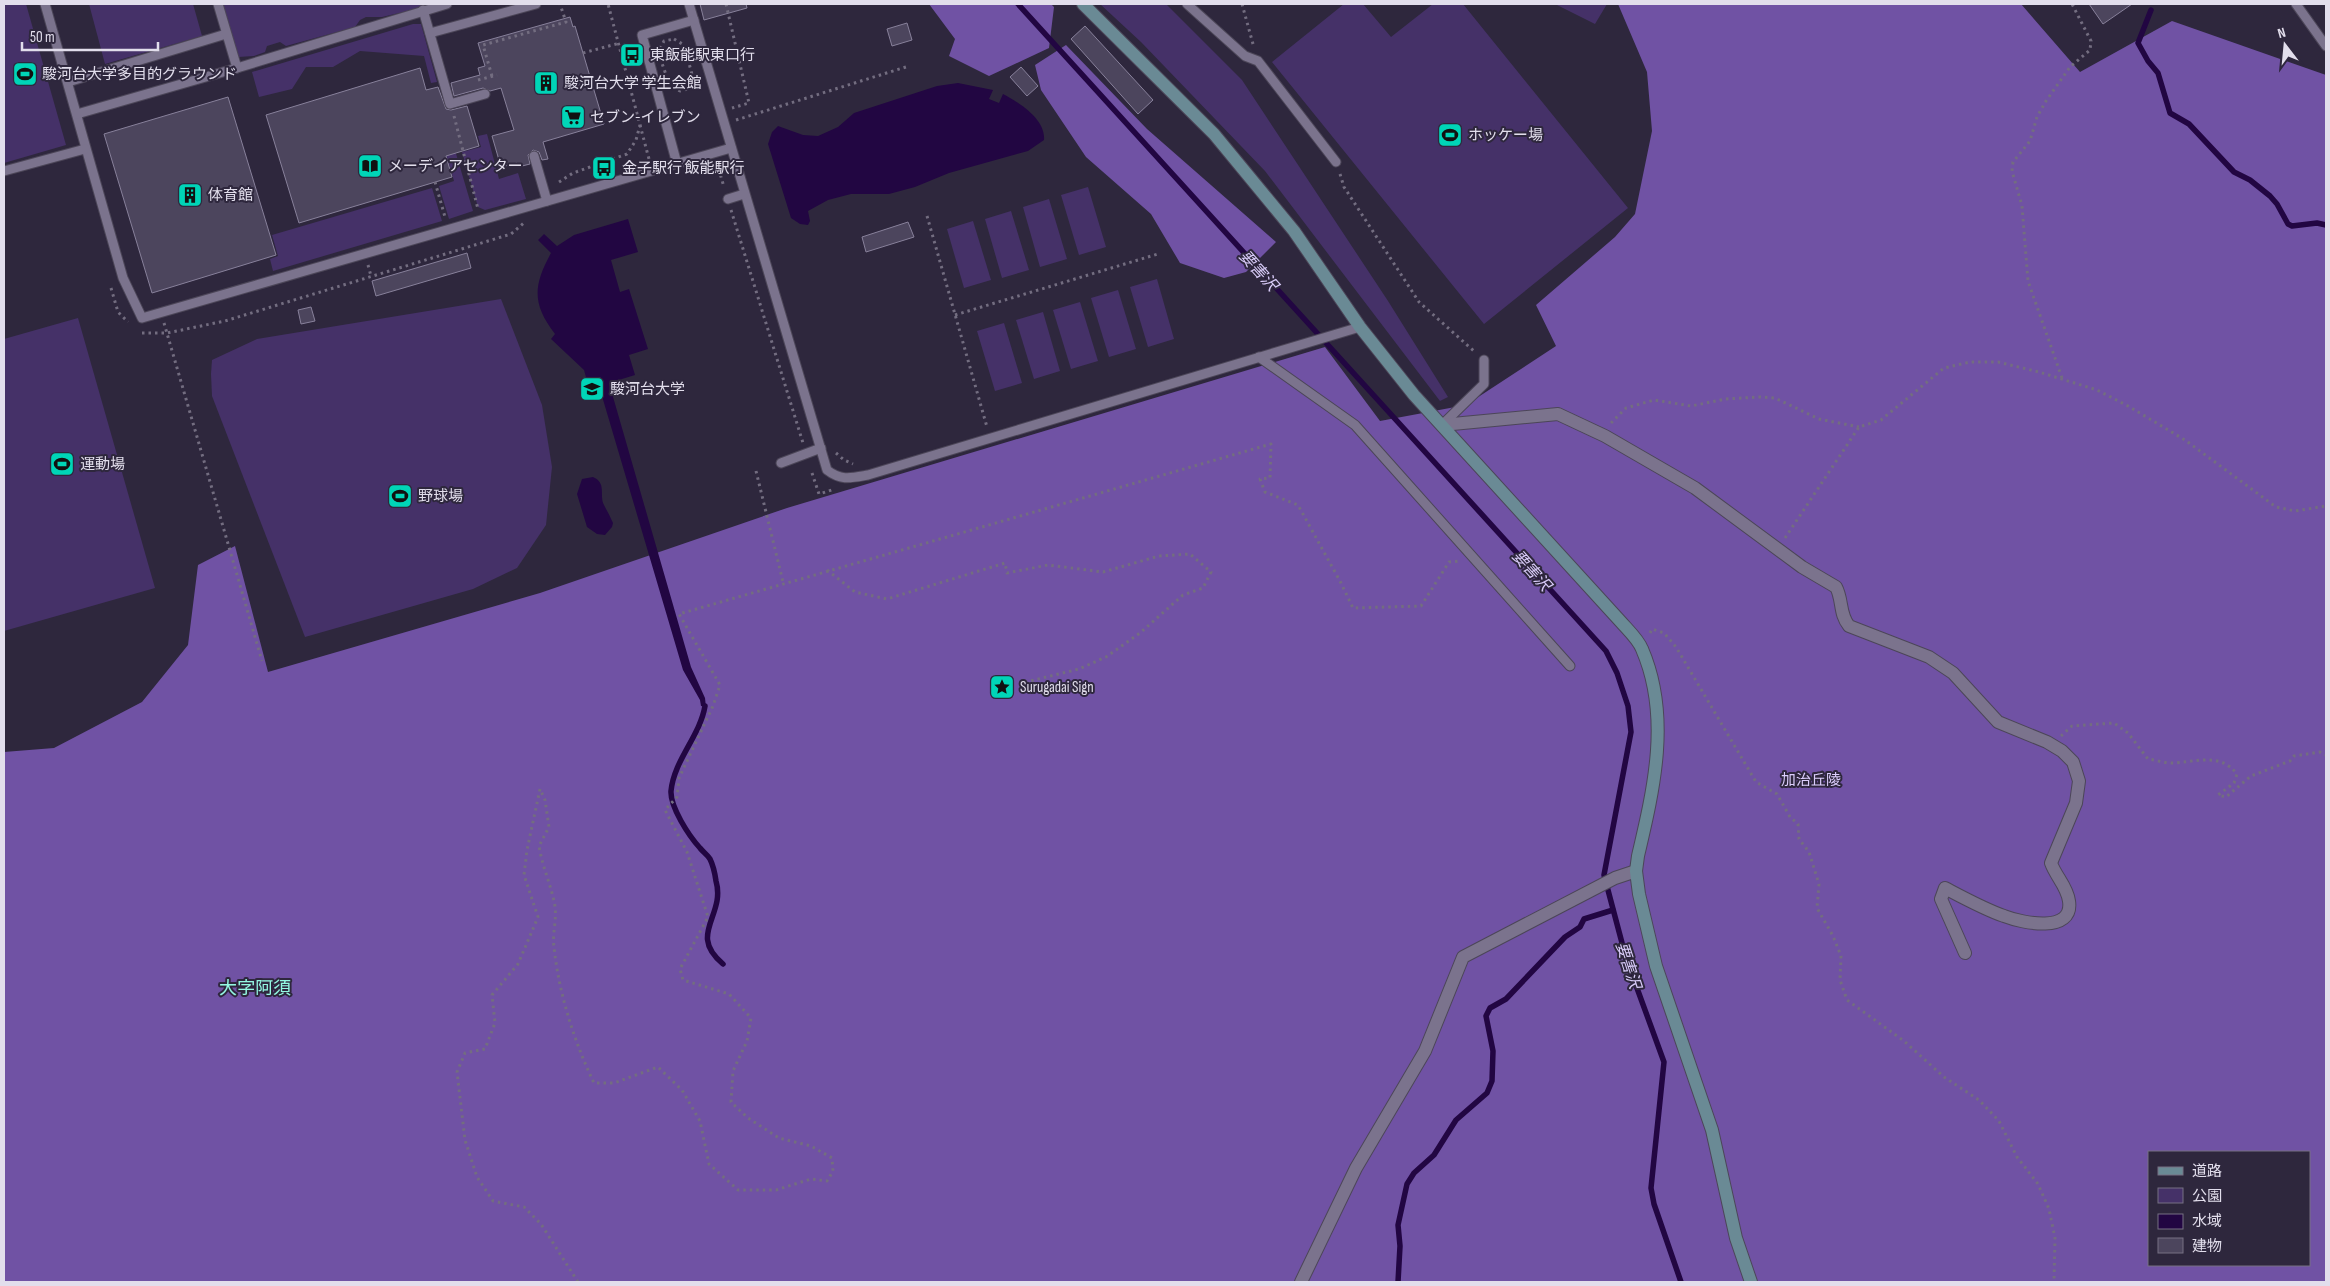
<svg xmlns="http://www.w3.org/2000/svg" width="2330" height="1286" font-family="'Sofia Sans Condensed','Noto Sans JP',sans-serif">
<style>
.green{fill:#453168}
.forest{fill:#7052a4;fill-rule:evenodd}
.water{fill:#220642}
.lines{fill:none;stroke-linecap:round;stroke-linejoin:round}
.stream{stroke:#220642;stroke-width:5.5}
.building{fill:#4c455d;stroke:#88819b}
.lane-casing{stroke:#4c4658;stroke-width:11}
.street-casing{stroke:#4c4658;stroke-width:14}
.secondary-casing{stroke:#4c4658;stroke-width:14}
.path{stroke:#736d80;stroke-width:3;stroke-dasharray:2.5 4;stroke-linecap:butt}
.lane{stroke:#7b738d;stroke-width:9}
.street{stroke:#7b738d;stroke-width:12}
.secondary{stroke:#6a8a95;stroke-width:12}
.labels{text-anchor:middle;stroke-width:4;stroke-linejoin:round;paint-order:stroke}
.poi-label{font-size:15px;fill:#e2deec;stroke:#2e273d;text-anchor:start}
.park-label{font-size:15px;fill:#dccefc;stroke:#2e273d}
.water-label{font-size:16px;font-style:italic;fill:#d9ccf9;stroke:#2e273d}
.quarter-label{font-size:18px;fill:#94f8e2;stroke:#2e273d}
</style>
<rect width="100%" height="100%" fill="#2e273d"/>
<!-- green -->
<g class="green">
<path d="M4,4H26L66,145L4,163Z"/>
<path d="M89,4H193L202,36L105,64Z"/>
<path d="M221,4H425V7L382,17H366L360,20L355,27L286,46L280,42L267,46L265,52L254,56L238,57Z"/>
<path d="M1100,4H1166L1242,80L1388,301L1448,397L1440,401L1265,171L1141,42Z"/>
<path d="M1344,4H1363L1391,37L1433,4H1463L1628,208L1484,324L1272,62Z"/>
<path d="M1555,4H1607L1595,24Z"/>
<path d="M413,24H421L437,82L431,83L424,56L360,51L333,67H306L292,89L259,97L252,72Z"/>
<path d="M449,130L473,211L449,219L439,186L454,181L440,133Z"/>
<path d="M487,134L499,179L518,173L526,199L485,210L478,207L462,152L481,147L478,136Z"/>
<path d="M1088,187L1106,247L1079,255L1061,195Z"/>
<path d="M432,188L442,221L273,271L270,259L278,256L272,235Z"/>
<path d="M1049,199L1067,259L1040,267L1023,207Z"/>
<path d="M1011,211L1029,270L1002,278L985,219Z"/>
<path d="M973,221L991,280L964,288L947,229Z"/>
<path d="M1157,279L1174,339L1148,347L1130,287Z"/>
<path d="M1118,290L1136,349L1109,357L1091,298Z"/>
<path d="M501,299L542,405L552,467L546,525L517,568L473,589L305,637L212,396L211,374L212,360L257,339Z"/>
<path d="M1080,302L1098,361L1071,369L1053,310Z"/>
<path d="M1043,312L1060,371L1034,379L1016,320Z"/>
<path d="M78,318L155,588L4,631V339Z"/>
<path d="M1004,323L1022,383L995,391L977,331Z"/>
</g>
<!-- forest -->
<g class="forest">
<path d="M929,4H1051L1054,7L1049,48L989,76L949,56L955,39Z"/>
<path d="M1618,4H2021L2080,72L2172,21L2326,75V1282H4V752L54,748L142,702L188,645L198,565L235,546L268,672L540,593L787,508L1325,347L1380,421L1466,405L1556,346L1536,305L1615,237L1635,214L1652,131L1647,72ZM2149,1152H2309V1265H2149Z"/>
<path d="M1066,45L1147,129L1276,242L1246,272L1224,278L1180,263L1151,214L1086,157L1041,90L1035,65Z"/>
</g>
<!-- water -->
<g class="water">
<path d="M958,83L993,90L989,99L999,103L1003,94C1018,102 1046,119 1044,140L1028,151L949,173L915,187L889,194H851L828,200L808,211L810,221L808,225L800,224L791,218L768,144L772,132L778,126L803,135L818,136L838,127L854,113L937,86Z"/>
<path d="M628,219L638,252L611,260L620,292L629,289L648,349L629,355L635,375L609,383L691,667L705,698L706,707L701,706L700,700L683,670L599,386L589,388L584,370L551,339L555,334C532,304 533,286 551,253L538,240L544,234L557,246L574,235Z"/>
<path d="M593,477C607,483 599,495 604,505C607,511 610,516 613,523L612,527L605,535L597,534L587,527L577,494L582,479Z"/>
</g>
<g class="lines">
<!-- stream -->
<g class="stream">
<path d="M1018,4L1606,651L1617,673L1628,706L1631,732L1604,875L1626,958L1664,1062L1651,1188L1654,1204L1681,1282"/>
<path d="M2151,10L2138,43L2148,61L2158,73L2170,113L2189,124L2234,172L2250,180L2270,196L2277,204L2288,224L2292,226L2317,223L2326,225"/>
<path d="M705,706C700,736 674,760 671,791C670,807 689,836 700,848C703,852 707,854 710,859C713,865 715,874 716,881C726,916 687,934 723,964"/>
<path d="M1398,1282L1400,1246L1398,1225L1407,1184L1414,1173L1434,1155L1456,1120L1487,1093L1492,1081L1493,1051L1486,1016L1490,1008L1506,999L1565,937L1580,927L1584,919L1613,910"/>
</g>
</g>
<!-- building -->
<g class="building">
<path d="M700,4H746L747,8L704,20Z"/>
<path d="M2089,4H2132L2103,24Z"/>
<path d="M570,17L573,27L575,26L604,124L543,142L548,159L542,160L539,152L533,150L528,155L530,164L518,167L517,163L501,167L492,136L514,130L501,88L490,91L483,88L454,96L451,83L480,75L478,68L485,66L478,43Z"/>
<path d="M907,23L912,40L892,46L887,29Z"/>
<path d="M1085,26L1153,100L1138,114L1071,39Z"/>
<path d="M1021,67L1038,86L1027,96L1010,77Z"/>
<path d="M420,68L426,90L438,87L446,109L451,110L467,106L479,146L446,156L452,177L299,223L266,115Z"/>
<path d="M228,97L276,255L152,293L104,134Z"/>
<path d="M908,222L914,237L866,252L862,237Z"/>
<path d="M467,253L471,268L376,296L372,281Z"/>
<path d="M311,307L315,321L301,324L298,310Z"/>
</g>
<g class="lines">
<defs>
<g id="lane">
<path d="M45,4L123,278L142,318L731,148"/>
<path d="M689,4L827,470C841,481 851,478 868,475L1360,327"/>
<path d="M1187,4L1245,56L1258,61L1336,162"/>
<path d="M2296,4L2326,46"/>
<path d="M423,10L450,104L485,94"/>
<path d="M430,33L536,4"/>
<path d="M237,68L447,4"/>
<path d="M68,82L226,34"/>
<path d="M77,114L237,68L218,4"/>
<path d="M534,156L547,201"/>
<path d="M677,164L642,35L694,20"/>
<path d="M4,171L85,149"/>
<path d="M728,199L744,194"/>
<path d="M1259,357L1355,425L1570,666"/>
<path d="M1442,425L1484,384V360"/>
<path d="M781,463L821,448"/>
</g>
<g id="street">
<path d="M1442,425L1558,414L1605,436L1695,488L1802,567L1836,587C1843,600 1839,614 1849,626L1929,657L1953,673L1998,722L2047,742L2062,751L2073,762L2079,781L2076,803L2051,863C2056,877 2067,886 2069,901C2074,934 2022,923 2004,916C1984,909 1964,898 1945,888L1941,899L1965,953"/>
<path d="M1301,1282L1356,1168L1425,1051L1463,957L1615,878L1636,871"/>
</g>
<path id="secondary" d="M1083,4L1214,134L1294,231L1360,327L1414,395L1621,622C1628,630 1638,639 1642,649C1671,716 1654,788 1638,856L1636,871L1639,894L1656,966L1712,1130L1736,1238L1751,1282"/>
</defs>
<!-- lane casing -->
<use href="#lane" class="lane-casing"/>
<!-- street casing -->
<use href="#street" class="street-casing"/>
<!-- secondary casing -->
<use href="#secondary" class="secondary-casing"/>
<!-- path -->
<g class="path">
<path d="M726,4L749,103L732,108"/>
<path d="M1242,4L1253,44"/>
<path d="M674,39L684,45L693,78L687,89L680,91L670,86L658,52L664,41Z"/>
<path d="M583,53L620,43"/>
<path d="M624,62L636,59"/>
<path d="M492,76L483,45L566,22L560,4"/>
<path d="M478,80L497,75"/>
<path d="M454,116L478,209"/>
<path d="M736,120L909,66"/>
<path d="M640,125L649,159"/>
<path d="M712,167L719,170L724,187"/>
<path d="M1340,174L1344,187L1419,302L1475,352"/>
<path d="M435,182L445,217"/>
<path d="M559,182L573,173L627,154L636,140L640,125L608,4"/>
<path d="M731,210L803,443"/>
<path d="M927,216L987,427"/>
<path d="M368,265L371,276"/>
<path d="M111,288L118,312L128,322"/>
<path d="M955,315L1158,254"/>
<path d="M164,323L262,661"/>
<path d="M142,333H167L225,321L511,234L525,222"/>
<path d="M2062,378L2028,281L2022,206L2012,171L2013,162L2030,141L2037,117L2046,101L2070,67L2090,50L2091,41L2072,4"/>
<path d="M1611,423L1626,408L1654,400L1691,406L1726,399L1760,397L1775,398L1819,419L1859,427"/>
<path d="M836,453L844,460L853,464"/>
<path d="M756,471L783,582"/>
<path d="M812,473L819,494L835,489"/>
<path d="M1785,538L1859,427L1881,420L1944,368L1970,362H1998L2039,372L2097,390L2128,406L2185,440L2276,507L2295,511L2326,506"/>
<path d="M827,570L855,592L887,599L1005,563L1007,573L1048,565L1103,572L1159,556L1190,554L1211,572L1203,588L1183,595L1140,633L1106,657L1079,669L1022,683"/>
<path d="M1650,633L1652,629L1664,633L1676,647L1756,782L1777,794L1790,817L1798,824L1799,839L1809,852L1819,884L1817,908L1833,936L1841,956L1840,980L1847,1000L1904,1041L1944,1077L1979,1100L1999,1121L2017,1157L2038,1184L2049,1209L2055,1238L2054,1282"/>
<path d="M2061,736L2072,726L2114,723L2128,733L2148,759C2156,760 2164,763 2172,763C2196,762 2220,752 2237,774L2234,783L2218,795L2226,797L2251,776L2290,761L2294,756L2320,752L2326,755"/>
<path d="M578,1282L541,1224L524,1207L493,1201L477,1177L465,1140L457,1072L465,1053L485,1049L495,1023L492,995L518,964L538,917L524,875L527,850L540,789L545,800L549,827L539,846C542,865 550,883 554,901C558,916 552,933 554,947C559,994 574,1041 594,1083H614L658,1067L682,1090L700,1121L709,1164L738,1190H776L811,1179L827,1181L833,1171L832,1158L811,1146L779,1138L748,1118L731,1102L733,1071L747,1041L751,1018L729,994L683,980L680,969L708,917L687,852L665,810L677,797L679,778L713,706L720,685L679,614L1271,444L1270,478L1260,479L1265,492L1298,505L1341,583L1353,608L1421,606L1449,562L1459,561"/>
</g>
<!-- lane -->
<use href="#lane" class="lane"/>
<!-- street -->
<use href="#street" class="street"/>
<!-- secondary -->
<use href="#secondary" class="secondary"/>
</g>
<!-- icons -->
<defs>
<symbol id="bus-square" viewBox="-11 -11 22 22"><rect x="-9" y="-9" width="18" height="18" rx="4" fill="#00d5b7" stroke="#2e273d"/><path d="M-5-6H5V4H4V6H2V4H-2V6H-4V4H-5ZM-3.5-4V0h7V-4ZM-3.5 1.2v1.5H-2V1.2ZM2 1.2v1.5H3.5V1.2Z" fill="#111"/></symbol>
<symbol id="stadium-square" viewBox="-11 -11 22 22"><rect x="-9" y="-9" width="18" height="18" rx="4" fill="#00d5b7" stroke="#2e273d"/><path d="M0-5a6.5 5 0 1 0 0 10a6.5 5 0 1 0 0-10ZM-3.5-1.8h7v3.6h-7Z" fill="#111"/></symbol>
<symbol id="building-square" viewBox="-11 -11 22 22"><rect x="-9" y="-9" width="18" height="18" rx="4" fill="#00d5b7" stroke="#2e273d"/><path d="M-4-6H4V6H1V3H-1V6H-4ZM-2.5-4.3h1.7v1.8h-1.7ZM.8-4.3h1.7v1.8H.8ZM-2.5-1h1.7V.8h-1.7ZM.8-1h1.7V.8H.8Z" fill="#111"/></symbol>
<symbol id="supermarket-square" viewBox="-11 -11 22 22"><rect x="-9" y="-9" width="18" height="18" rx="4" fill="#00d5b7" stroke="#2e273d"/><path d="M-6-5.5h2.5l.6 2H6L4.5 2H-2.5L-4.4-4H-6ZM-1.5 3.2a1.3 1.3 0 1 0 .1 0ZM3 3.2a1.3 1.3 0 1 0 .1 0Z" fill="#111"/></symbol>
<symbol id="library-square" viewBox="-11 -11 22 22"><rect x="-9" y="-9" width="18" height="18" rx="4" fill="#00d5b7" stroke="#2e273d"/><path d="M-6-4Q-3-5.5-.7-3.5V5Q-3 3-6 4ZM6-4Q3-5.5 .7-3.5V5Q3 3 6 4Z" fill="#111"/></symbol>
<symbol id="university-square" viewBox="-11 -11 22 22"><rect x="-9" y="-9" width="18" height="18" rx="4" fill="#00d5b7" stroke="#2e273d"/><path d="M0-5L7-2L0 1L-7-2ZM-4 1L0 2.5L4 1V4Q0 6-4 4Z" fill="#111"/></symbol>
<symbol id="sight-square" viewBox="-11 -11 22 22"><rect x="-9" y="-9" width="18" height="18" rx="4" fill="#00d5b7" stroke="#2e273d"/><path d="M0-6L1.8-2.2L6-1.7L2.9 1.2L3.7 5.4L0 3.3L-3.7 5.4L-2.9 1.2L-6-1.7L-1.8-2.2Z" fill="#111"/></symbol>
</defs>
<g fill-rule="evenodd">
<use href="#bus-square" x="618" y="41" width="28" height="28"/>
<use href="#stadium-square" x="11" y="60" width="28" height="28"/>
<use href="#building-square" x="532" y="69" width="28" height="28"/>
<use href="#supermarket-square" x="559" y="103" width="28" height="28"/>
<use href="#stadium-square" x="1436" y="121" width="28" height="28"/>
<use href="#library-square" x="356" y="152" width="28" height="28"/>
<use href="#bus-square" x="590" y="154" width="28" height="28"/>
<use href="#building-square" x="176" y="181" width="28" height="28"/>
<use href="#university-square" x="578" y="375" width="28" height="28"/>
<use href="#stadium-square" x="48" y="450" width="28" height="28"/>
<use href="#stadium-square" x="386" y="482" width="28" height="28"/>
<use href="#sight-square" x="988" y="673" width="28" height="28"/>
</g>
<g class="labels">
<!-- poi labels -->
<g class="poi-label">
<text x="650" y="60">東飯能駅東口行</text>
<text x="42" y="79">駿河台大学多目的グラウンド</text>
<text x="564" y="88">駿河台大学 学生会館</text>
<text x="590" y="122">セブン-イレブン</text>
<text x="1468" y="140">ホッケー場</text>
<text x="388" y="171">メーデイアセンター</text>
<text x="622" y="173">金子駅行 飯能駅行</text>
<text x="208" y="200">体育館</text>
<text x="610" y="394">駿河台大学</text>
<text x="80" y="469">運動場</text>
<text x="418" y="501">野球場</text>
<text x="1020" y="692">Surugadai Sign</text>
</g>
<!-- park labels -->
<g class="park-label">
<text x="1811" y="785">加治丘陵</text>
</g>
<!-- water labels -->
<g class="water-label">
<text transform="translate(1259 270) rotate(48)" y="6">要害沢</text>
<text transform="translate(1532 570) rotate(48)" y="6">要害沢</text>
<text transform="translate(1629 965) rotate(72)" y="6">要害沢</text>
</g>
<!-- quarter labels -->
<g class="quarter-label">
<text x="255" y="994">大字阿須</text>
</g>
</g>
<!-- border -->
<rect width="2330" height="1286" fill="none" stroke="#e2deec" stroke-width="10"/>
<!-- legend -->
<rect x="2148" y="1151" width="162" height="115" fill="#2e273d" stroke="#767083"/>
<rect x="2158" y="1167" width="25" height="8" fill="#6a8a95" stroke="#767083"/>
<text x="2192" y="1176" font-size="15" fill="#e2deec">道路</text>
<rect x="2158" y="1188" width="25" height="15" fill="#453168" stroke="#767083"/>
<text x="2192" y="1201" font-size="15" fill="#e2deec">公園</text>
<rect x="2158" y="1214" width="25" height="15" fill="#220642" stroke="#767083"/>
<text x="2192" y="1226" font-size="15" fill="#e2deec">水域</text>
<rect x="2158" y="1238" width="25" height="15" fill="#4c455d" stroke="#767083"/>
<text x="2192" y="1251" font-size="15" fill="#e2deec">建物</text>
<!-- north arrow -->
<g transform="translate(2285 45) rotate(344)" stroke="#2e273d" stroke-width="4" paint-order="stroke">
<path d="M0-4L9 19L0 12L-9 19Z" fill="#e2deec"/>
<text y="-8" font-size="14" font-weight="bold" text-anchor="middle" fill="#e2deec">N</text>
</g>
<!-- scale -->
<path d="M22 42v8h136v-8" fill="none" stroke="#e2deec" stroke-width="2.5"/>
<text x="30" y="42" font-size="15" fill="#e2deec" stroke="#2e273d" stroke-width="4" paint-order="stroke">50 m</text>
</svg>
